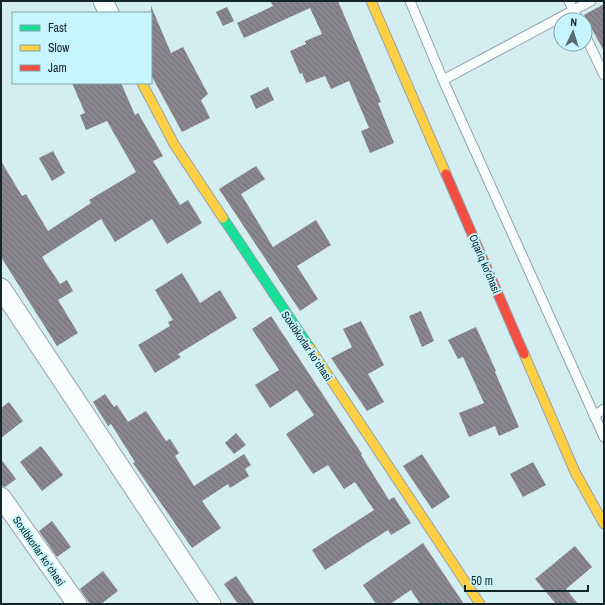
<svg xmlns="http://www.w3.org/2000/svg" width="605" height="605" font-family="'Archivo Narrow',sans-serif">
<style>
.building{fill:url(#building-back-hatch)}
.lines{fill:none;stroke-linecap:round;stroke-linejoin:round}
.lane-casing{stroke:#91a4a8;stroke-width:11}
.street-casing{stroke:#91a4a8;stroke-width:21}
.fast-casing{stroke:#91a4a8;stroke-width:11}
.slow-casing{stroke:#91a4a8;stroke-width:11}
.jam-casing{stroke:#91a4a8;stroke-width:11}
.lane{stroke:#f9fcfd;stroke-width:9}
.street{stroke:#f9fcfd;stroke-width:19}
.fast{stroke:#16e098;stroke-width:9}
.slow{stroke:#ffcf43;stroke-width:9}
.jam{stroke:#f24e42;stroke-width:9}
.labels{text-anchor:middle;stroke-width:4;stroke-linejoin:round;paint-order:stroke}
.street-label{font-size:11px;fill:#132528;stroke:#c7f5fe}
</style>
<defs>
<pattern id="building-back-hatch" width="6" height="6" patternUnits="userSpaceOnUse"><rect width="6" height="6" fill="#89878d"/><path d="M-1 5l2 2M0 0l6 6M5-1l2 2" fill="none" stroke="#6f6e73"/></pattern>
</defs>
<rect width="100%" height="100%" fill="#d4edf1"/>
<!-- building -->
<g class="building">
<path d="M270,1H338L381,102L378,103L394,143L370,153L361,131L369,128L349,81L331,89L325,76L306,83L302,73L300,74L290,51L306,44L305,41L322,34L310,8L244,38L237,23L273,6Z"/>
<path d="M604,4V51L584,15Z"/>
<path d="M151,6L171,53L183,47L208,94L201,100L210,118L182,132L151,75Z"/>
<path d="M227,7L234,21L223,26L216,12Z"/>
<path d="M72,83H121L135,115L138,113L163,156L153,161L180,205L188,200L202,223L167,244L152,219L115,242L101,219L42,257L60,284L67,280L73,291L58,300L78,333L57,346L1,257V161L22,196L26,194L48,231L91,203L89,200L136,172L107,121L86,130L80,115L85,113Z"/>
<path d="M268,87L274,100L256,109L250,96Z"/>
<path d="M53,151L65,173L52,181L39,158Z"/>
<path d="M256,166L265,179L241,194L273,247L316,220L331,245L297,266L318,299L300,311L219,189Z"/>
<path d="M182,273L200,303L220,290L237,318L178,354L181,357L155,373L138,345L170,326L168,322L173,320L155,290Z"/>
<path d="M421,311L434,341L422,347L409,316Z"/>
<path d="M271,316L362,454L361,455L389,500L394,497L411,523L391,535L388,530L325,570L312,550L374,510L355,482L344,489L328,465L313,474L286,434L314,415L297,390L270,408L255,385L279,370L252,329Z"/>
<path d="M361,321L384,365L368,374L384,402L367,411L331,358L352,347L343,329Z"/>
<path d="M476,327L496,371L495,372L519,427L499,436L495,426L469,437L459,413L484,403L463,357L458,359L448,340Z"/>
<path d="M105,394L114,407L117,405L128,422L146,411L166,441L170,439L179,453L175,456L194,486L244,454L251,465L245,469L249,476L230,488L228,484L202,501L221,528L192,548L133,463L135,462L111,424L108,426L93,402Z"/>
<path d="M9,402L23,421L1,438V408Z"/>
<path d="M236,433L246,445L234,454L225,443Z"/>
<path d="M41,446L63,475L42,491L20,462Z"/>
<path d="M422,454L450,497L432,509L403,466Z"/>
<path d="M1,459L16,479L5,487L1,486Z"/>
<path d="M533,462L546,485L523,497L510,474Z"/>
<path d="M52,521L71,547L57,557L39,531Z"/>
<path d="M423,543L464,604H420L411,590L390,604H376L363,585Z"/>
<path d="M575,546L592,567L566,589L578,604H556L535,579Z"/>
<path d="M103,571L118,591L101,604H90L80,589Z"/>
<path d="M236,576L255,604H238L224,584Z"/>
</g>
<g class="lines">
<defs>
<g id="lane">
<path d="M410,1L443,80L604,437"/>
<path d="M569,1L578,20"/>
<path d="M585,35L604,75"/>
<path d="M443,80L591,1"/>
<path d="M594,416L604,409"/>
</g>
<g id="street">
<path d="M103,1L109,13"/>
<path d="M1,288L211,604"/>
<path d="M1,497L77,604"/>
</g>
<path id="fast" d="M223,218L310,348"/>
<g id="slow">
<path d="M371,1L446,174"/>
<path d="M142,83L174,144L223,218"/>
<path d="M310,348L480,604"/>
<path d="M524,354L575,472L604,524"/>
</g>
<path id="jam" d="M446,174L524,354"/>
</defs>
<!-- lane casing -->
<use href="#lane" class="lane-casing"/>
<!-- street casing -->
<use href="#street" class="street-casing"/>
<!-- fast casing -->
<use href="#fast" class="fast-casing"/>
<!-- slow casing -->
<use href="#slow" class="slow-casing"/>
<!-- jam casing -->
<use href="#jam" class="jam-casing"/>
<!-- lane -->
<use href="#lane" class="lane"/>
<!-- street -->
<use href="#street" class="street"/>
<!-- fast -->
<use href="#fast" class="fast"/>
<!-- slow -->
<use href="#slow" class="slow"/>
<!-- jam -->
<use href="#jam" class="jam"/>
</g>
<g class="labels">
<!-- street labels -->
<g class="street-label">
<text transform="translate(485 264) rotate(67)" y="4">Oqariq ko'chasi</text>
<text transform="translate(307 346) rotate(56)" y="4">Soxibkorlar koʻchasi</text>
<text transform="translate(39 551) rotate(55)" y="4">Soxibkorlar koʻchasi</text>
</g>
</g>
<!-- border -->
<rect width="605" height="605" fill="none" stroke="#132528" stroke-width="4"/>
<!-- legend -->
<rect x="12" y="12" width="140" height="72" fill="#c7f5fe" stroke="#7fa2a8"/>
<rect x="20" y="25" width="20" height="6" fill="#16e098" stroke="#7fa2a8"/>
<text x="48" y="32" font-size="12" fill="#132528">Fast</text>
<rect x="20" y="45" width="20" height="6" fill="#ffcf43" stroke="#7fa2a8"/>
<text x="48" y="52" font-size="12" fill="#132528">Slow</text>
<rect x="20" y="65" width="20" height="6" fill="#f24e42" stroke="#7fa2a8"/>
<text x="48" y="72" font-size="12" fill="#132528">Jam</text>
<!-- north arrow -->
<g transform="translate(573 32) rotate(4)"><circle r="19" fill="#c7f5fe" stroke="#7fa2a8"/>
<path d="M0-3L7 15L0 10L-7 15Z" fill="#576b6e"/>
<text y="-6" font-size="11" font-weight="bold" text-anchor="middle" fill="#132528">N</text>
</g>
<!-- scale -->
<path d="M465 585v6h123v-6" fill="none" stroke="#132528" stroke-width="2"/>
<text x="471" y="585" font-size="12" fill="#132528" stroke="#c7f5fe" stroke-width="3" paint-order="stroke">50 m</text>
</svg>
